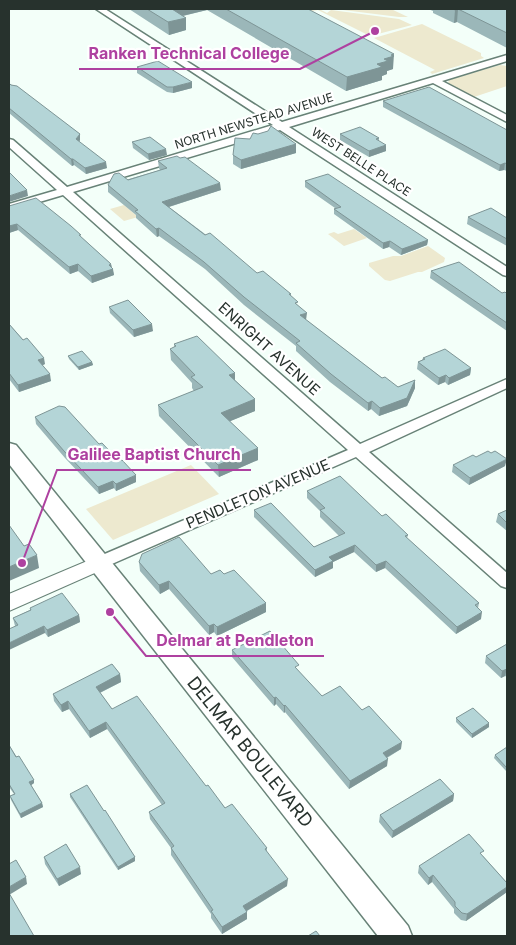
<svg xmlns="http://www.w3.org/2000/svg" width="516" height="945" font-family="Inter,sans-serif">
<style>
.green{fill:#ede9cf}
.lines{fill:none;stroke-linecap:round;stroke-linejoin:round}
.minor-casing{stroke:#688277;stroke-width:3}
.tertiary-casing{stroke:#688277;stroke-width:2}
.secondary-casing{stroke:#688277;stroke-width:3}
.minor{fill:#fff;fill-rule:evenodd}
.tertiary{fill:#fff;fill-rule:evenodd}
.secondary{fill:#fff;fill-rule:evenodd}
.wall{fill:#9bb7b9}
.shaded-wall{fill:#7e9596}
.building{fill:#b4d5d7;stroke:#7e9596}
.labels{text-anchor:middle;stroke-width:4.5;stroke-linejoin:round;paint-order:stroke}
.far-street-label{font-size:12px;fill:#27322d;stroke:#fff}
.street-label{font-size:15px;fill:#27322d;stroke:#fff}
.near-street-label{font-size:18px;fill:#27322d;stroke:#fff}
.leader{fill:none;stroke:#ae41a0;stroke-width:2}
.callout-dot{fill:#ae41a0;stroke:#fff;stroke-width:2}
.callout-label{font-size:16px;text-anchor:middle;font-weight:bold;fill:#ae41a0;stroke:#fff;stroke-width:4.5;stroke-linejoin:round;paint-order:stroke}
</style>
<rect width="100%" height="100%" fill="#f3fff9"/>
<!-- green -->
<g class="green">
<path d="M307,9H319L327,13L331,10L399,19L412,25L378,34L374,32L366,34L318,10L312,11Z"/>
<path d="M335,9H391L408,17H399Z"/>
<path d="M422,24L481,53V56L484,58L432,74L430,72L435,70L374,38Z"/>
<path d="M500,65L507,66V86L474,97L448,83L449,80Z"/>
<path d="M124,205L137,216L138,217L124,221L110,209Z"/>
<path d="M354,229L367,238L344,246L328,234L334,232L338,234Z"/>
<path d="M428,246L445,258L444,262L422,272H418L390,281L385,280L369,266V263L393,256H401Z"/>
<path d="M191,465L219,494L113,540L86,509Z"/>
</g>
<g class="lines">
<defs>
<path id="minor" d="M96,9H105L282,122L507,55V61L442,81L507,115V122L433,83L289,127L507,267V276L503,275L280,130L73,192L360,444L507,379V388L369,452L507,573V588L501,586L356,457L105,567L99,569L93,567L91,563L93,559L348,450L63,195L9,211V204L57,190L9,147V139L13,140L67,187L273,125Z"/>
<path id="tertiary" d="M99,556L106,558L109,563L106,568L9,611V594Z"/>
<path id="secondary" d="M9,443L16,445L408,926L412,936H378L9,464Z"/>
</defs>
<!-- minor casing -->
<use href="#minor" class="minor-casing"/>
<!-- tertiary casing -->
<use href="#tertiary" class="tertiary-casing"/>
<!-- secondary casing -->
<use href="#secondary" class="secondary-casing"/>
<!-- minor -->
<use href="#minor" class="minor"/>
<!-- tertiary -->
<use href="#tertiary" class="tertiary"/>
<!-- secondary -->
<use href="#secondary" class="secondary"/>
</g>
<!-- wall -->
<g class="wall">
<path d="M129,9H308L393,67V69L387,71V74L382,76V80L346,91L207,10L183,16L186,18V30L169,35Z"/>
<path d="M428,9H507V48L457,22L454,23L433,13V11Z"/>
<path d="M137,67L192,88L173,93L167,92L137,73Z"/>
<path d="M9,83L80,134V140L79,142L107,168L86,174L74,165L72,166L9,113Z"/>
<path d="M383,101L507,130V171L504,170L499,171L383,107Z"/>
<path d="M340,134L379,138V141L386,151L369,157L340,140Z"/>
<path d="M132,142L167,155L149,160L133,148Z"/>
<path d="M296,144V153L241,169L233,164V155Z"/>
<path d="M158,161L221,190L169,207L257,273L291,294V296L298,306L306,320L382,378L398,387L415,380V388L407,406L379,416L371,409L368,411L330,382L296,351V346L244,305L205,269L159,236L157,237L136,218V215L108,192V185L160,170L159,168Z"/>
<path d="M305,181L428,240L427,245L401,255L389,247L383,249L334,214V209L335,208L305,187Z"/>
<path d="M9,206L81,237L111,264L114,275L92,283L78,271L70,274L18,230L9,233Z"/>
<path d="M468,217L507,218V246L467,224Z"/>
<path d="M431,271L502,293L507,294V331L430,278Z"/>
<path d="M109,307L153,331L134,337L110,313Z"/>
<path d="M9,324L45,364L42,365L51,381L19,392L9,379Z"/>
<path d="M174,344L235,380L255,399V411L230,421L258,460L219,477L159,416L158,405L194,391L192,388V383L171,360L170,349L174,347Z"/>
<path d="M68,356L92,362L93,365L79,370L69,359Z"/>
<path d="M423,358L471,368L470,375L448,385L445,382L438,385L417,369L418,362L422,360Z"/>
<path d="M35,417L99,444L136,482L116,491L114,488L99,494L65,458L36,424Z"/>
<path d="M476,457L505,466L469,485L452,472L453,465Z"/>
<path d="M307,491L382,516L408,535L407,538L479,603L478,608L481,619L456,634L385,568L376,572L354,552L333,562V568L315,577L254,517V510L314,547L339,536L320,517V511L307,498Z"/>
<path d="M507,510V531L496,522L498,514Z"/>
<path d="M139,562L211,574H224L266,603V612L217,636L214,632L209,635L169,589L160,594L140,571Z"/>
<path d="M30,608L79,615L80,622L48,637L45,633L15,626L13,618L30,610Z"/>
<path d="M507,644V677L505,676L501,678L485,663L486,656Z"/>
<path d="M232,650L298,671L322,696L362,710L401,749L387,758V766L349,789L285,712L284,713L276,704L274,706L232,657Z"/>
<path d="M120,674L121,682L100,693L112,709L206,786L225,808L267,848V852L287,886L247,911V919L222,934L211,918V914L171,855V848L150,819L149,812L162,805L107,729L90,738L69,709L62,712L54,701L53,694Z"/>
<path d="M456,718L489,727L472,738L456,722Z"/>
<path d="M9,745L34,783L31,785L42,803L43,807L21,818L11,800L10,796L14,794L9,787Z"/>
<path d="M507,748V772L494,758L495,755Z"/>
<path d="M70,794L104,811L135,857V861L118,870L70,797Z"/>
<path d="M454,794L453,801L392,838L379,822L380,815Z"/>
<path d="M483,856L507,883V892L466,921L461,920L454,913V909L432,882L428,885L418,873L419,866Z"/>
<path d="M44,857L81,874L59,886L45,864Z"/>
</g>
<!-- shaded-wall -->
<g class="shaded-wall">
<path d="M168,9H207V10L169,19Z"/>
<path d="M458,9L457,22L454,23L455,10Z"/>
<path d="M186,18V30L169,35L168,22Z"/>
<path d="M394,54L393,69L387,71V74L382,76V80L346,91L347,77L377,64L391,55Z"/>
<path d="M192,82V88L173,93V87Z"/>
<path d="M80,134V140L77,145L76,139Z"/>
<path d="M296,144V153L241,169V160Z"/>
<path d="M386,145V151L369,157V151Z"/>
<path d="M166,149L167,155L149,160L148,154Z"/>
<path d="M71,159H73L74,165L72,166Z"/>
<path d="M106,162L107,168L86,174L85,168Z"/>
<path d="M505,163L504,170L499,171L500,165Z"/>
<path d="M220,183L221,190L162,209V202Z"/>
<path d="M27,190L28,196L9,202V196Z"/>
<path d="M17,224L18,230L9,233V226Z"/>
<path d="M159,228V236L157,237L156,229Z"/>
<path d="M428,240L427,245L401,255L402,249Z"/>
<path d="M390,241L389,247L383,249V243Z"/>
<path d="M78,264V271L70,274L69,267Z"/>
<path d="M111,264L112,269H113L114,275L92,283L91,276Z"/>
<path d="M307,313L306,320L300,315Z"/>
<path d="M152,324L153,331L134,337L133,330Z"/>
<path d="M44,358L45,364L39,367L38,360Z"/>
<path d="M92,362L93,365L79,370L78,367Z"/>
<path d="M471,368L470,375L448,385L449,378Z"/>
<path d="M235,373V384L229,375Z"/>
<path d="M50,374L51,381L19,392L18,385Z"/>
<path d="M446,375L445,382L438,385L439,378Z"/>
<path d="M415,380V388L407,406L379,416L380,408Z"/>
<path d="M255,399V411L221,425V413Z"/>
<path d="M372,401L371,409L368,411V403Z"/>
<path d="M258,448V460L219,477L218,465Z"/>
<path d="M507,459L505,466L469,485L470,478Z"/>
<path d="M136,475V482L116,491V484Z"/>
<path d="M113,481L114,488L99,494L98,487Z"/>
<path d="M355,545L354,552L333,562V568L315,577V570L329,557Z"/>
<path d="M37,555L39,568L9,581V567Z"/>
<path d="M386,561L385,568L376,572V565Z"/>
<path d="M169,581V589L160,594L159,585Z"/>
<path d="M266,603V612L217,636V627Z"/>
<path d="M482,612L481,619L456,634L457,627Z"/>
<path d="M79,615L80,622L48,637L47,630Z"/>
<path d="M214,624V632L209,635V626Z"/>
<path d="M44,626L45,633L9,650V643Z"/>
<path d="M507,668L505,676L501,678L502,671Z"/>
<path d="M120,674L121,682L97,694L96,687Z"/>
<path d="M276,697V704L274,706V698Z"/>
<path d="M68,701L69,709L62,712L61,705Z"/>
<path d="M285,705V712L284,713V706Z"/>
<path d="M106,722L107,729L90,738L89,731Z"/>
<path d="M489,723V727L472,738V734Z"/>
<path d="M402,742L401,749L382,760L383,753Z"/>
<path d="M388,759L387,766L349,789L350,781Z"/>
<path d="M34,780V783L30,786L29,782Z"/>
<path d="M454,794L453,801L392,838L393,831Z"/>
<path d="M42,803L43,807L21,818L20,814Z"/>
<path d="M135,857V861L118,870V867Z"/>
<path d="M80,867L81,874L59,886L57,879Z"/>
<path d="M433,875L432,882L428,885L429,878Z"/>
<path d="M26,877L27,884L9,895V887Z"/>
<path d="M288,879L287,886L243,913V906Z"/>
<path d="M507,887V892L466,921L467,914Z"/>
<path d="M247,912V919L222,934V927Z"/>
</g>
<!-- building -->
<g class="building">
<path d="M147,9H172L186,18L168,22Z"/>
<path d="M226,9H308L394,54L391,55L394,56L384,59L388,61L377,64L382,67L347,77Z"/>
<path d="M453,9H507V33L458,9L455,10Z"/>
<path d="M158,61L192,82L173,87H167L137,67Z"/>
<path d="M9,83L11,85L17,86L80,134L76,139L106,162L85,168L73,159H71L9,108Z"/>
<path d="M429,87L507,130V164L505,163L500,165L383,101Z"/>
<path d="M271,126L296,144L241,160L233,155L235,138L250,139L253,133L258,134L268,131Z"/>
<path d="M360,127L379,138L376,139L386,145L369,151L340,134Z"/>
<path d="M150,137L166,149L148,154L132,142Z"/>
<path d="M177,156L180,158L185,157L220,183L162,202L205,235L210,233L257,273L263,271L291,294H289L298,302L295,303L307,313L300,315L382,378L385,377L398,387L415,380L407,398L380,408L372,401L368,403L331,374L296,343L300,341L244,297L204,262L159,228L156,229L135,211L138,210L108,185L114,174L119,173L128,180L167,168L158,161Z"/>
<path d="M9,172L27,190L9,196Z"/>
<path d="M328,174L428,240L402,249L390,241L383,243L334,209L341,207L305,181Z"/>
<path d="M36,198L71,226L81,235H79L111,264L109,265L113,269L91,276L78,264L69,267L17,224L9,226V206Z"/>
<path d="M491,208L507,218V239L468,217Z"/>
<path d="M459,262L502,293L505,292L507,294V323L431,271Z"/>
<path d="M128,300L152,324L133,330L109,307Z"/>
<path d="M9,324L23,340L27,338L44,358L38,360L50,374L18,385L9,373Z"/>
<path d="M197,336L235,373L229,375L255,399L221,413L258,448L218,465L158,405L203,387L191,377L195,375L170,349L176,346L174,344Z"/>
<path d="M445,349L471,368L449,378L446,375L439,378L418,362L425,359L423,358Z"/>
<path d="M82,351L92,362L78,367L68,356Z"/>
<path d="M59,406L65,407L99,444L102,443L119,461L122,460L136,475L116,484L113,481L98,487L64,451L35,417Z"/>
<path d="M488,451L491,453L495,451L507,459L470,478L453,465L473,455L476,457Z"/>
<path d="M340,476L382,516L386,514L408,535L405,536L479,603L475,605L482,612L457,627L386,561L376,565L355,545L329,557L333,561L315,570L254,510L271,503L314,547L345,533L320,510L325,508L307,491Z"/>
<path d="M507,510V523L498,514Z"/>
<path d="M9,525L24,546L29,544L37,555L9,567Z"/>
<path d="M179,537L211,574L220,570L224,574L234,570L266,603L217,627L214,624L209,626L169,581L159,585L139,562L142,554Z"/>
<path d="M62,593L79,615L47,630L44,626L9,643V629L18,625L13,618L31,610L30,608Z"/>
<path d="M270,631L299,665L295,667L322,696L340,686L362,710L369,706L402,742L383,753L388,759L350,781L285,705L284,706L276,697L274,698L232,650Z"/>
<path d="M507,644V669L502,671L486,656Z"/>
<path d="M112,664L120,674L96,687L112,709L137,696L206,786L208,785L225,808L232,804L267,848L265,849L288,879L243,906L247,912L222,927L211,911L213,910L171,848L174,846L149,812L165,803L106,722L89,731L68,701L61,705L53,694Z"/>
<path d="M473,708L489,723L472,734L456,718Z"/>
<path d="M9,745L16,757L19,756L34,780L29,782L42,803L20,814L10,796L15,794L9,784Z"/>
<path d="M507,747V768L495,755Z"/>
<path d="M440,779L454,794L393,831L380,815Z"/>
<path d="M87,785L104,811L105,810L135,857L118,867L70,794Z"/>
<path d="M469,834L484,851L480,853L507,883V887L467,914L462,913L455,906V902L433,875L429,878L419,866Z"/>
<path d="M66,844L80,867L57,879L44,857Z"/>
<path d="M16,860L26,877L9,887V864Z"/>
<path d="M9,893L34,936H9Z"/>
<path d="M316,931L320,936H308Z"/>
</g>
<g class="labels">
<!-- far-street labels -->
<g class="far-street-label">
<text transform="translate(254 121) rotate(-17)" y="4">NORTH NEWSTEAD AVENUE</text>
<text transform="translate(361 162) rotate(33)" y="4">WEST BELLE PLACE</text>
</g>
<!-- street labels -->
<g class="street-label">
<text transform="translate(269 349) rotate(42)" y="5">ENRIGHT AVENUE</text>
<text transform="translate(258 494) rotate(-23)" y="5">PENDLETON AVENUE</text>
</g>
<!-- near-street labels -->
<g class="near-street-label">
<text transform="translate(250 752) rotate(51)" y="6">DELMAR BOULEVARD</text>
</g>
</g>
<!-- callouts -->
<path class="leader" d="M375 31L300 69H79M22 563L57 470H251M110 612L146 656H324"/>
<g class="callout-dot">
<circle cx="375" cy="31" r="5"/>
<circle cx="22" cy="563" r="5"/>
<circle cx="110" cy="612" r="5"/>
</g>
<g class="callout-label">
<text x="189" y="59">Ranken Technical College</text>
<text x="154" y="460">Galilee Baptist Church</text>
<text x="235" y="646">Delmar at Pendleton</text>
</g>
<!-- border -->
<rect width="516" height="945" fill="none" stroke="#27322d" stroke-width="20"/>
</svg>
